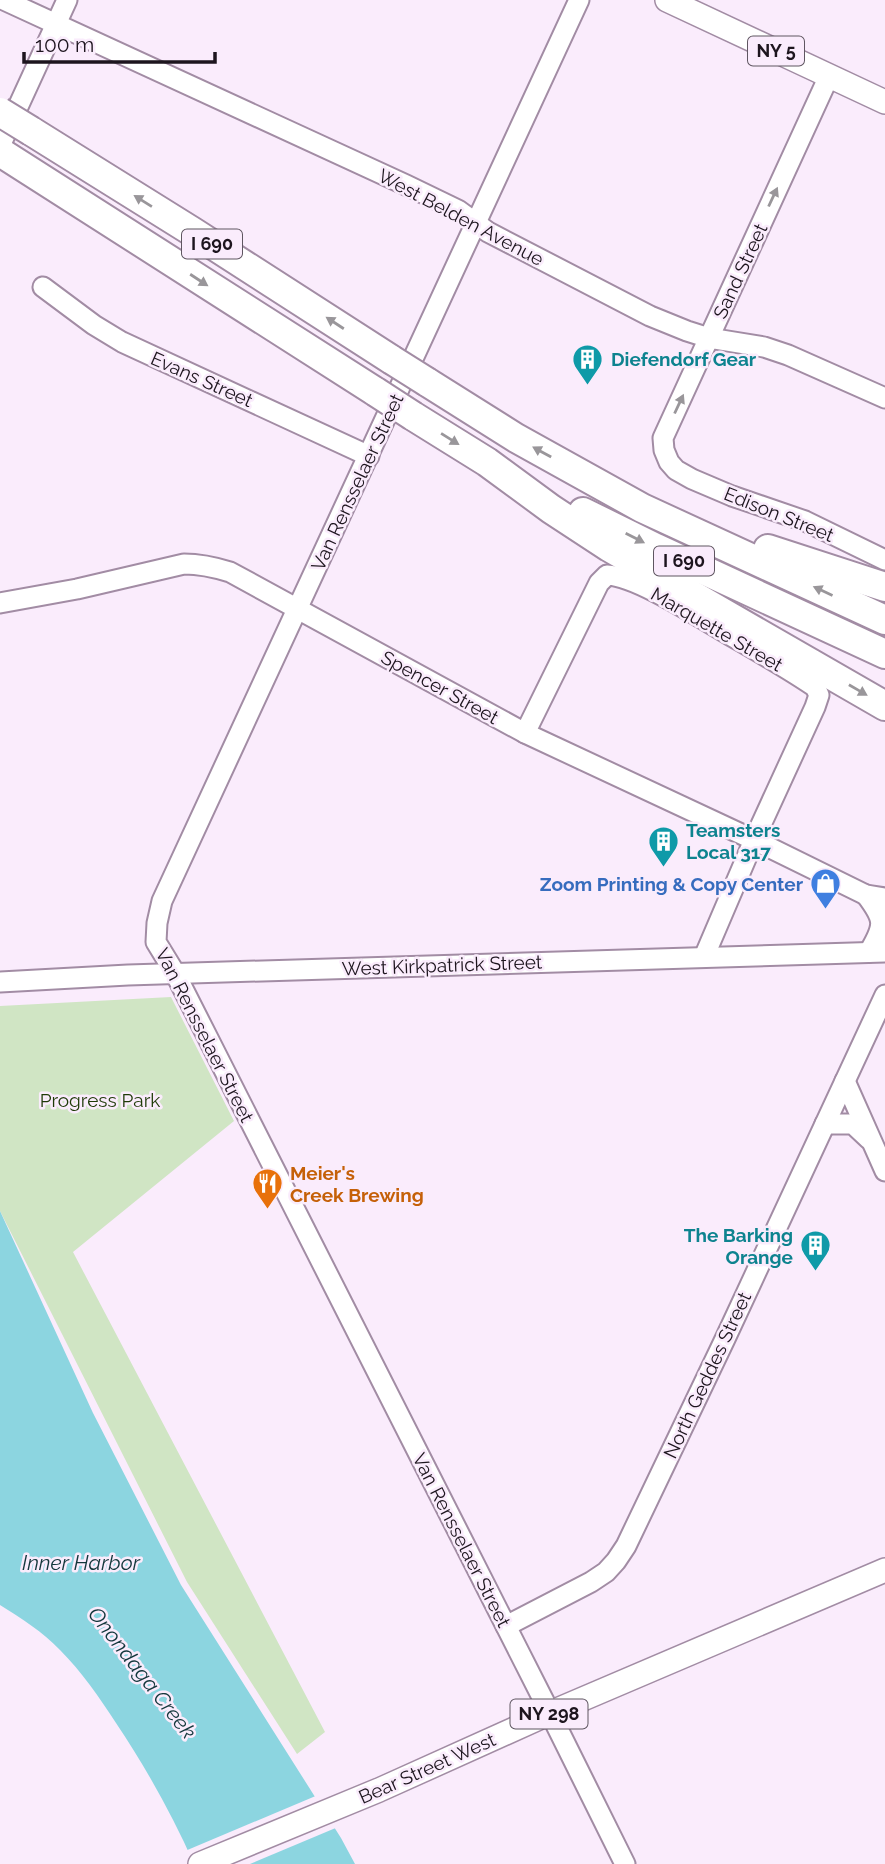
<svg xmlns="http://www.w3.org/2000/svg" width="885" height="1864" font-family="Raleway,sans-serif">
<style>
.green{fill:#d0e5c4}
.water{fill:#8cd5e0}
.pier{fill:#faecfc}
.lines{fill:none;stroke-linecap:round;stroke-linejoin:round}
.minor-casing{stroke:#a28ca4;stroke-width:23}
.major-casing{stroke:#a28ca4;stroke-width:26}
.highway-casing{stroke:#a28ca4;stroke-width:32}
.minor{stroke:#fff;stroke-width:19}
.major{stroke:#fff;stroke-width:23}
.highway{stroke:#fff;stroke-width:28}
.highway-bridge-casing{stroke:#a28ca4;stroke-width:32;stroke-linecap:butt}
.highway-bridge{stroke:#fff;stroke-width:28}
.oneway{fill:#99969a}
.labels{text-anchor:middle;stroke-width:5;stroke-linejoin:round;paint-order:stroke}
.shield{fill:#faecfc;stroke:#5f5661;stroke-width:2}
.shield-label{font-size:18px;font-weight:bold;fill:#1d151e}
.street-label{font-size:19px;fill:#1d151e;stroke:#faecfc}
.culture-label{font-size:19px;font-weight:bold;fill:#0d838f;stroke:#faecfc;text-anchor:start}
.shop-label{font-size:19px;font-weight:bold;fill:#366cbe;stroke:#faecfc;text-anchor:end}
.park-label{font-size:19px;fill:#1e3a07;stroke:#faecfc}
.food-label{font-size:19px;font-weight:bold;fill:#c56008;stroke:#faecfc;text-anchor:start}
.water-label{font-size:21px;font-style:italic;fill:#13373c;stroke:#faecfc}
</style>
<rect width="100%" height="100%" fill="#faecfc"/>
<!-- green -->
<path class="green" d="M171,997L234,1121L73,1252L325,1732L297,1754L187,1582L0,1211V1006Z"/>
<!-- water -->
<path class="water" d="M0,1211L93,1413L181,1585L341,1838L355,1864H194C172,1814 146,1768 116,1723C99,1697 82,1672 60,1650C43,1632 21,1618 0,1605Z"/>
<!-- pier -->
<path class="pier" d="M318,1795L338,1827L250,1864H191L185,1851Z"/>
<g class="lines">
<defs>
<g id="minor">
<path d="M4,0L406,185L458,210L488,232L650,316L687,331L709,338L764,347L788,355L885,398"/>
<path d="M579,0L162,901L157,923L156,942L175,973L550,1713L625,1864"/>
<path d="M829,76L663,438L664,450L669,462L676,470L692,479L732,496L805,521L885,560"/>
<path d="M0,146L67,0"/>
<path d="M43,287L94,325L122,342L369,456"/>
<path d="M0,603L77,589L184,564C200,564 214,567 230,572L525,733L754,840L866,895L885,898"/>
<path d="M525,733L599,583L607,575C637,576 700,618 728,634C757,651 787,668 815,687L819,695L815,707L754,840L704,957"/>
<path d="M866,895C885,920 885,925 869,952"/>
<path d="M0,982L128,975L885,952"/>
<path d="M845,1081L885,1171"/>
<path d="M825,1124H853L869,1139"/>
<path d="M506,1626L591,1582L606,1572L616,1561L626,1546L725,1339L885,995"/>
</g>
<g id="major">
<path d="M667,0L885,102"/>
<path d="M200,1864L379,1790L550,1713L885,1570"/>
</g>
<g id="highway">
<path d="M31,131L193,232L392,360"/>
<path d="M0,152L376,392"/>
<path d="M427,382L516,438L642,508L885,620"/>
<path d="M413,416L487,462L551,509L609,547L885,706"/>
<path d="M583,512L656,548L885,654"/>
<path d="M768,549L885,587"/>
</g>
</defs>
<!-- minor casing -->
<use href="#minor" class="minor-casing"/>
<!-- major casing -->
<use href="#major" class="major-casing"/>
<!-- highway casing -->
<use href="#highway" class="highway-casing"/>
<!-- minor -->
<use href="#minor" class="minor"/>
<!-- major -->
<use href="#major" class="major"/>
<!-- highway -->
<use href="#highway" class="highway"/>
<defs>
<g id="highway-bridge">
<path d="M0,112L31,131"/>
<path d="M392,360L427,382"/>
<path d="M376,392L413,416"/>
</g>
</defs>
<!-- highway-bridge casing -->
<use href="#highway-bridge" class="highway-bridge-casing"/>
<!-- highway-bridge -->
<use href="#highway-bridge" class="highway-bridge"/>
</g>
<!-- one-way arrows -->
<defs><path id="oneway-solid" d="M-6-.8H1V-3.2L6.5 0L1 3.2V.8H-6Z" transform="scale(1.75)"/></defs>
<g class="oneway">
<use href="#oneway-solid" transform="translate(773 197) rotate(-65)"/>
<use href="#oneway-solid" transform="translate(143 201) rotate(-148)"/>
<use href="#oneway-solid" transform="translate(199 280) rotate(33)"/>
<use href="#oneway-solid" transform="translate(335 323) rotate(-147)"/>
<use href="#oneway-solid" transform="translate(679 404) rotate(-65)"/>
<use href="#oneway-solid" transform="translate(450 439) rotate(32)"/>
<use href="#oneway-solid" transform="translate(542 452) rotate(-151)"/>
<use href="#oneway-solid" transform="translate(635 538) rotate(27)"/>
<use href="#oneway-solid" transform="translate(823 591) rotate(-155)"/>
<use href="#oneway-solid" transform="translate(858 690) rotate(30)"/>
</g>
<!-- icons -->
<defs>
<symbol id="building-pin" viewBox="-11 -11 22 30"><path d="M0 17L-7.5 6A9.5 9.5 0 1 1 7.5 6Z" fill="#0f9aa8" stroke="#faecfc"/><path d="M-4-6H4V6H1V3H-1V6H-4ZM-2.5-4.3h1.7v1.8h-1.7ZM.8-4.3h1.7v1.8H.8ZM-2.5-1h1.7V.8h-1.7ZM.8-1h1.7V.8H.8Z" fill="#fff"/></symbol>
<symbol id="shop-pin" viewBox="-11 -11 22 30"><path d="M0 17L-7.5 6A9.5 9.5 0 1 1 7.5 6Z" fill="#3f7fe0" stroke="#faecfc"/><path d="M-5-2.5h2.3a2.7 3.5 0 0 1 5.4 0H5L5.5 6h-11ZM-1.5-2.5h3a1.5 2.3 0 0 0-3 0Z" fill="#fff"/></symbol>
<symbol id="restaurant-pin" viewBox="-11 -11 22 30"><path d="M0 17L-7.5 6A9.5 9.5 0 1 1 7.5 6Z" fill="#e8710a" stroke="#faecfc"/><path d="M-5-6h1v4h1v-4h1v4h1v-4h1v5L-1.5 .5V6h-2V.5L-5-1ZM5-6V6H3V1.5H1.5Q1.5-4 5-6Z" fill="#fff"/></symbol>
</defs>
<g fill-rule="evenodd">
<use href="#building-pin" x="570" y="342" width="35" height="47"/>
<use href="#building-pin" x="646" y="824" width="35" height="47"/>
<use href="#shop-pin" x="808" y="866" width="35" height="47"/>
<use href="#restaurant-pin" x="250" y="1166" width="35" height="47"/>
<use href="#building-pin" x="798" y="1228" width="35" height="47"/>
</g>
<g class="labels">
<!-- shield labels -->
<g class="shield">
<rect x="748" y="36.5" width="56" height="29" rx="5"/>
<rect x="182" y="229.5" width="60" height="29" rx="5"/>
<rect x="654" y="546.5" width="60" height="29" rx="5"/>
<rect x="510.5" y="1699.5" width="77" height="29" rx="5"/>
</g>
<g class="shield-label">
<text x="776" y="57">NY 5</text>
<text x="212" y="250">I 690</text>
<text x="684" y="567">I 690</text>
<text x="549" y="1720">NY 298</text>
</g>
<!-- street labels -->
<g class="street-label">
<text transform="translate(461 217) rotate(28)" y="7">West Belden Avenue</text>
<text transform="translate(740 271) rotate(-65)" y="7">Sand Street</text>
<text transform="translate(202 379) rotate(24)" y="7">Evans Street</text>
<text transform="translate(357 482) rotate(-65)" y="7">Van Rensselaer Street</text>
<text transform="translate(779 514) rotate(22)" y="7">Edison Street</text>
<text transform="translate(717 629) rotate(30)" y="7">Marquette Street</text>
<text transform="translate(440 687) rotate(29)" y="7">Spencer Street</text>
<text transform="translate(442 965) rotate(-2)" y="7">West Kirkpatrick Street</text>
<text transform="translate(205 1035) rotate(63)" y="7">Van Rensselaer Street</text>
<text transform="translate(707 1375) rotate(-65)" y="7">North Geddes Street</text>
<text transform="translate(462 1540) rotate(63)" y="7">Van Rensselaer Street</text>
<text transform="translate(427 1768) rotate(-24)" y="7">Bear Street West</text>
</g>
<!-- culture labels -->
<g class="culture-label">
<text x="611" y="366">Diefendorf Gear</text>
<text x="686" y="837">Teamsters<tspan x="686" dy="22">Local 317</tspan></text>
<text x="793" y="1242" text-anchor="end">The Barking<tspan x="793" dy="22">Orange</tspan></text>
</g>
<!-- shop labels -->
<g class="shop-label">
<text x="803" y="891">Zoom Printing &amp; Copy Center</text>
</g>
<!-- park labels -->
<g class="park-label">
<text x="100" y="1107">Progress Park</text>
</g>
<!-- food labels -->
<g class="food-label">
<text x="290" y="1180">Meier's<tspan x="290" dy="22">Creek Brewing</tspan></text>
</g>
<!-- water labels -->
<g class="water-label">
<text x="81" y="1570">Inner Harbor</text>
<text transform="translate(142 1673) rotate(52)" y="7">Onondaga Creek</text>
</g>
</g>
<!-- scale -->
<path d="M24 52v10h191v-10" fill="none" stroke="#1d151e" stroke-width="3.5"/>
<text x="35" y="52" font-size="21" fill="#1d151e" stroke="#faecfc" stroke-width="5" paint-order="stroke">100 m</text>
</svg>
